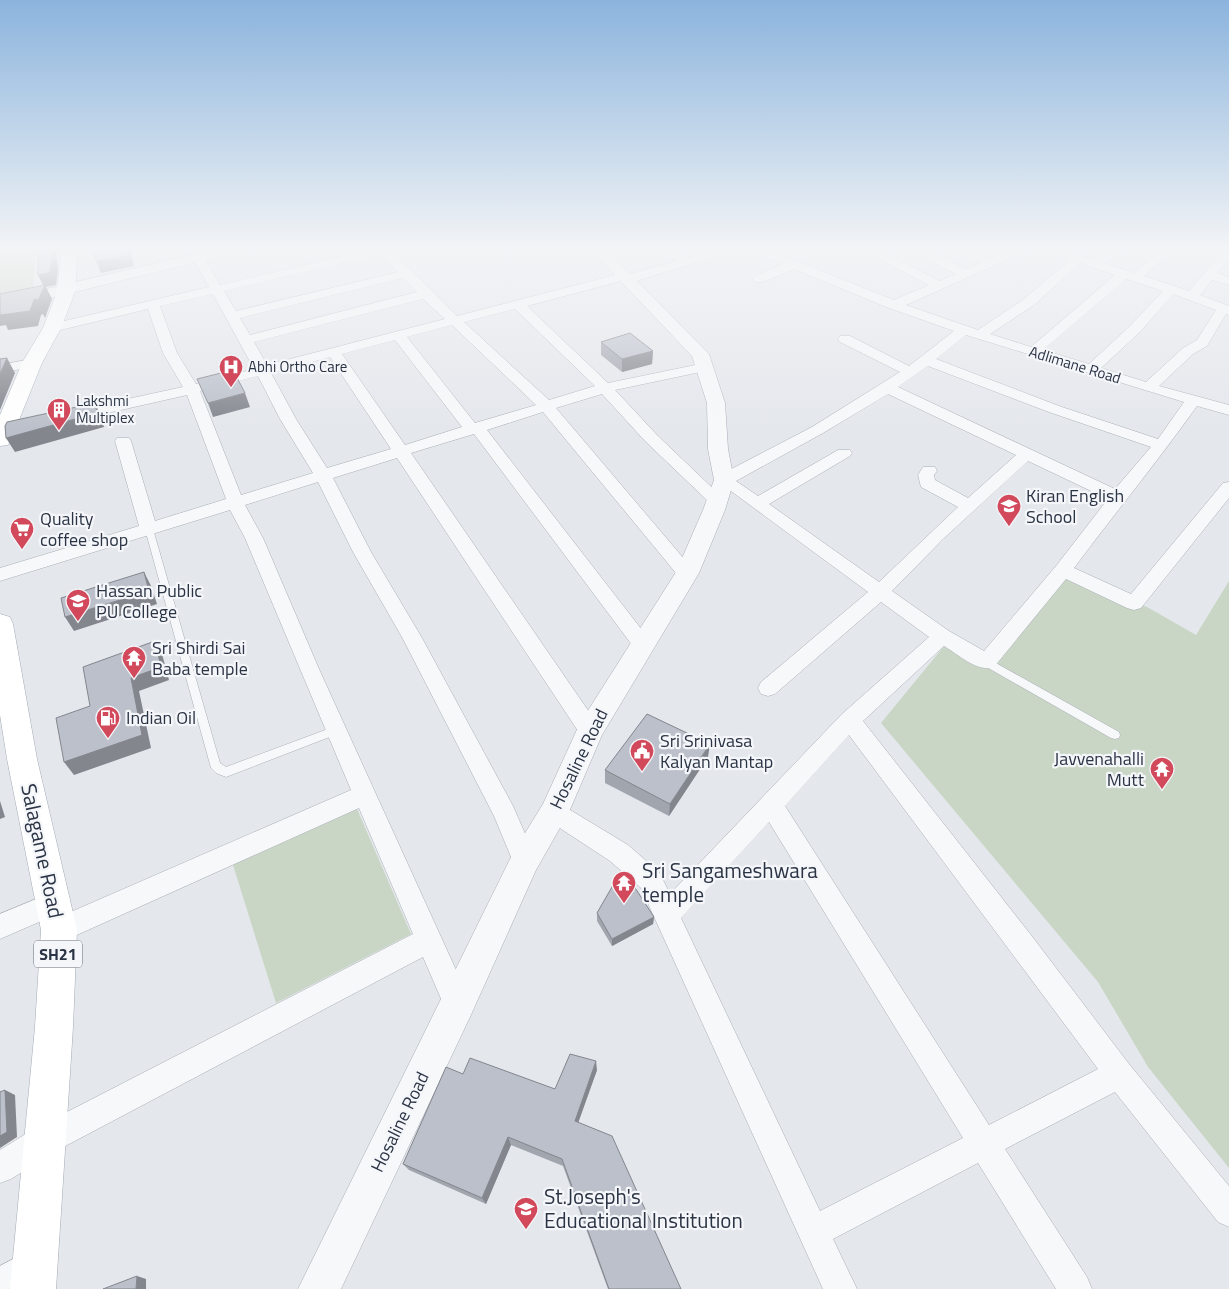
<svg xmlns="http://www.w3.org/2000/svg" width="1229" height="1289" font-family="'Titillium Web',sans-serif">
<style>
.green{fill:#c9d6c5}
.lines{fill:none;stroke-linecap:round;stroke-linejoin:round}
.service-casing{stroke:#a9aeb7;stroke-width:1}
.minor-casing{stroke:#a9aeb7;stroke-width:1}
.tertiary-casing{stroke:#a9aeb7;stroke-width:1}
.primary-casing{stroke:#a3abb8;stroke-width:1}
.service{fill:#f7f8fa;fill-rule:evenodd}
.minor{fill:#f7f8fa;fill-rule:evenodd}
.tertiary{fill:#f7f8fa;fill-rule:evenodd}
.primary{fill:#fff;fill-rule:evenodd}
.wall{fill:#a1a5ae}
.shaded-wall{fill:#83868d}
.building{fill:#bbc0ca;stroke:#83868d}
.labels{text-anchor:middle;stroke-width:4.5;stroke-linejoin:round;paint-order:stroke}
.far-street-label{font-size:15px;fill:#2b3445;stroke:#f4f6f9}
.far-poi-label{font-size:15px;fill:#2b3445;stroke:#f4f6f9;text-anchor:start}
.shield{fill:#f4f6f9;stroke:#676e7b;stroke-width:1}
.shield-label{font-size:16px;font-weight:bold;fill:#2b3445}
.poi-label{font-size:18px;fill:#2b3445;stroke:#f4f6f9;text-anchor:start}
.street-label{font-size:18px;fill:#2b3445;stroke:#f4f6f9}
.near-street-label{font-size:21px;fill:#2b3445;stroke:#f4f6f9}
.near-poi-label{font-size:21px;fill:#2b3445;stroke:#f4f6f9;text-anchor:start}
</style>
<rect width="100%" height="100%" fill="#e4e7ec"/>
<!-- green -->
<g class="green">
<path d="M0,249H36L33,289L0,297Z"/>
<path d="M1065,576L1147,607L1196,635L1229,581V1168L1148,1067L1098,982L881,723L945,645L998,662Z"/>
<path d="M357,809L411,934L276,1003L233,865Z"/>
</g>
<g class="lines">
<defs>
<g id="service">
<path d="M149,526L153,529L220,763L226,767L336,726L340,727L341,730L340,733L226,777L216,773L211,768L145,529Z"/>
<path d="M987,658L1119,732L1120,735L1119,738L1115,739L1111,738L983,665L982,662L983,659Z"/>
</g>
<g id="minor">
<path d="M373,249H393L392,251L457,316L623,273L628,275L676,261L658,249H672L687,258L716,249H733L731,251L630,283L626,284L621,281L527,306L608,383L705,363L710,364L712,367L710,370L615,390L657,435L725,500L723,504L717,505L711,504L645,441L602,394L556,408L696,573L694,578L687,579L680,578L543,412L487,430L649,639L652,644L649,649L642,651L635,649L474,434L411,453L598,725L601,731L598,737L590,740L582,737L397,458L333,478L371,552L422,638L513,806L537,861L534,869L525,872L516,869L494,816L403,639L353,552L318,482L245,505L263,538L319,669L472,1005L468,1015L458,1019L448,1015L423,957L54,1152L11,1179L0,1183V1150L32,1130L413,934L359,808L68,939L59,942L50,939L46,930L50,921L351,790L245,538L230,510L0,581V568L139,526L115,441L117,438H129L131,441L155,521L226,499L187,395L72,421L67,419L64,416L67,413L72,411L183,387L163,353L148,309L52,332L47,331L45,328L47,325L209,287L192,257L198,253L202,254L220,285ZM381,254L398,272L236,311L224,291ZM403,278L417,292L250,335L240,318ZM213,294L254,369L196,384L177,353L160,306ZM423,299L445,319L267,365L254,342ZM515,309L595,386L549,400L464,322ZM452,325L536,405L475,423L407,337ZM395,340L462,427L405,445L342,354ZM330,357L391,449L327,468L296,419L271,373ZM258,376L280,419L313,473L241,495L200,391Z"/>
<path d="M750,249H766L894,300L929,285L863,251L861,249H876L940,281L956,274L910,251L908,249H923L966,269L980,263L955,251L953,249H968L990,259L1014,249H1029L1027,251L906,305L978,330L1024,299L1070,260L1044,251L1042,249H1059L1093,260L1110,249H1124L1104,263L1134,273L1161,249H1174L1144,276L1189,291L1225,249H1229V259L1217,273L1229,277V285L1212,280L1200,295L1229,306V315L1226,314L1207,346L1193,354L1159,386L1229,405V415L1197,406C1158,461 1115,513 1074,568L1131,594L1223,483L1229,482V498L1141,608L1134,610L1127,608L1066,579L994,667C978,673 958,654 944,646L863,721L1031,935L1129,1064L1229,1186V1227L1218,1222L1115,1092L1005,1149L1087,1277L1092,1289H1056L978,1163L833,1239L857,1289H823L641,888L610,861L546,819L542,812L546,805L554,802L562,805L628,845L659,872L670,894L842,714L929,637L881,602L775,694L768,696L761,694L758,688L761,682L868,592L716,480L718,476L812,427L900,372L840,342L838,339L840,336H850L909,366L954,331L889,308L794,269L763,282H755L753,279L755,276L783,264L752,251ZM1080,263L1115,275L1031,347L990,334L1034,305ZM1126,279L1163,291L1130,326L1089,364L1043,350ZM1173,294L1216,310L1197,340L1183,348L1146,382L1101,368L1140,332ZM966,335L1184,402L1158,439L1059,406L936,359ZM928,366L1049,412L1151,447L1115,489L898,387ZM888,394L1016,455L968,498L935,480L934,475L937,471L935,467H923L918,475L921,487L958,507L879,582L769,504L850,456L852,453L850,450H838L758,496L736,481L823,433ZM1028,461L1108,499L1056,566L984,651L949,631L892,591L943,539ZM849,735L1098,1069L989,1125L785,806ZM769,822L963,1138L820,1211L681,918Z"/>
<path d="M32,359L37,360L39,363L37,366L0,373V365Z"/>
<path d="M53,892L62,896L66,904L62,912L0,939V914Z"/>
<path d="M34,1248L46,1252L50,1264C40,1288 23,1289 0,1289V1266Z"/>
</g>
<g id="tertiary">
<path d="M216,249H241L239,252L0,310V300Z"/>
<path d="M590,249H605L709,354L725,403L728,449L734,480L725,510L699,573L602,735L569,812L536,870L470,1017L341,1289H298L514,851L543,804L580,723L676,572L703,510L714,480L708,449L707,403L692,356Z"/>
</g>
<g id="primary">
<path d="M62,249H78L75,290L72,300L61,328L42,363L11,440L8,445L0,446V415L22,363L43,328L54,300L57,290Z"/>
<path d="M0,614L10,617L13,624L37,759L77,930L73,1027L56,1289H10L35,1027L41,930L7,759L0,715Z"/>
</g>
</defs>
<!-- service casing -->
<use href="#service" class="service-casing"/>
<!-- minor casing -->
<use href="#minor" class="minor-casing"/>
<!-- tertiary casing -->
<use href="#tertiary" class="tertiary-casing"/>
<!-- primary casing -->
<use href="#primary" class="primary-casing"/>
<!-- service -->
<use href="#service" class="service"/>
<!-- minor -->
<use href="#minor" class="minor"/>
<!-- tertiary -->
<use href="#tertiary" class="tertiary"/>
<!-- primary -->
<use href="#primary" class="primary"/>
</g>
<!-- wall -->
<g class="wall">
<path d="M601,342L653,351L652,364L622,372L601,355Z"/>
<path d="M708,757L669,816L605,783V770Z"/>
<path d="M597,913L654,917L653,924L612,946L597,921Z"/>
<path d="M597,1070L578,1122L681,1289H608L563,1166L511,1145L486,1204L409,1170L403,1164L463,1074L555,1089Z"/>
</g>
<!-- shaded-wall -->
<g class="shaded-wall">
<path d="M51,249H56L58,270L56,285L46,287L52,299L45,318L43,314L41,315L38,326L8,330L6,325L0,326V312L34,300L44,287L38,275Z"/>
<path d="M128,249H136L131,250L134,266L101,273L96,261Z"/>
<path d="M653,351L652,364L622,372V359Z"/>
<path d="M7,358L15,373L0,410V374Z"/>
<path d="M245,393L250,407L213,417L208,403Z"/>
<path d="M95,403L101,416L104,427L15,452L6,438Z"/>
<path d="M144,572L151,586L157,604L74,631L65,617Z"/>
<path d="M155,641L162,654L169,680L139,691L151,748L74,775L64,762L131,678Z"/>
<path d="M710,744L708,757L669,816L670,804Z"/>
<path d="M0,801L5,817L0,819Z"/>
<path d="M654,917L653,924L612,946V939Z"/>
<path d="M596,1061L597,1070L576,1129L575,1121Z"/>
<path d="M5,1090L15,1095L17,1137L0,1148V1136Z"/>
<path d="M508,1137L511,1145L486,1204L482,1198Z"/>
<path d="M137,1276L146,1279V1289H136Z"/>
</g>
<!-- building -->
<g class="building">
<path d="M38,249H51L52,258L50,273L38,275Z"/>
<path d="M92,249H128L129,255L96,261Z"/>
<path d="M45,285L37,303V299L34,300L30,311L0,315V294Z"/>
<path d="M630,333L653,351L622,359L601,342Z"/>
<path d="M7,358L0,374V359Z"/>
<path d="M233,370L245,393L208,403L197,379Z"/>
<path d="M95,403L97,413L6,438L5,426L7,422Z"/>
<path d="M144,572L149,591L65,617L61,598Z"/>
<path d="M155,641L161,667L131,678L142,735L64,762L56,718L90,706L83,667Z"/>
<path d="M647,714L710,744L670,804L605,770Z"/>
<path d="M628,877L654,917L612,939L597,913L616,880Z"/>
<path d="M570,1054L596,1061L575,1121L612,1136L681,1289H609L562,1159L508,1137L482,1198L403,1164L446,1067L463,1074L470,1058L555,1089Z"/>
<path d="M5,1090L7,1132L0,1136V1092Z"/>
<path d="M137,1276L136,1289H103Z"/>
</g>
<!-- sky -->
<linearGradient id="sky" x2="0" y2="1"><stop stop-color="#8bb4dd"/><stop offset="0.58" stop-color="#f3f4f6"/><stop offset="1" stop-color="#f3f4f6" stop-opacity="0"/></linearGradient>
<rect width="1229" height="429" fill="url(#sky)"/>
<!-- icons -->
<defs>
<symbol id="hospital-pin" viewBox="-11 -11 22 30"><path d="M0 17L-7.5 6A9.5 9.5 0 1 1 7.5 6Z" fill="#d1495b" stroke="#f4f6f9"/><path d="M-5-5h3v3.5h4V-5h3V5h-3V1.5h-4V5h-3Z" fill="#fff"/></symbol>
<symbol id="building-pin" viewBox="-11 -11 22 30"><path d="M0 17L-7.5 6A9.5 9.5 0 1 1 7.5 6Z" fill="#d1495b" stroke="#f4f6f9"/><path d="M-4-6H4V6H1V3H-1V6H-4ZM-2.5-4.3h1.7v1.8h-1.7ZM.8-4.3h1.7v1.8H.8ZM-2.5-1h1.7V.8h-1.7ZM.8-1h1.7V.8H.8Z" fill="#fff"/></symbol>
<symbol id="school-pin" viewBox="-11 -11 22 30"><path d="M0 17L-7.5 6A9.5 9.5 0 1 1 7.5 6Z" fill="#d1495b" stroke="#f4f6f9"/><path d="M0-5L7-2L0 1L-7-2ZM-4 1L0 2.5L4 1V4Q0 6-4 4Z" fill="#fff"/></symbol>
<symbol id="supermarket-pin" viewBox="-11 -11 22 30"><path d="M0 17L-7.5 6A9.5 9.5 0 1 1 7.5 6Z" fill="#d1495b" stroke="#f4f6f9"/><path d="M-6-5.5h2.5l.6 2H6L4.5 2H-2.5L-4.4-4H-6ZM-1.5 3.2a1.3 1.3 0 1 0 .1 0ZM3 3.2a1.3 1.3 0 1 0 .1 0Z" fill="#fff"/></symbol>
<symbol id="university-pin" viewBox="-11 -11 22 30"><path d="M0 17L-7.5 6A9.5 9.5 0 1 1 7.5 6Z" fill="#d1495b" stroke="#f4f6f9"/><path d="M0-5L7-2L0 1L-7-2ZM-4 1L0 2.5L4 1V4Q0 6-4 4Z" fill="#fff"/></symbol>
<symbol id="temple-pin" viewBox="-11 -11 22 30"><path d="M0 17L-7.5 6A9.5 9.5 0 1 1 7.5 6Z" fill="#d1495b" stroke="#f4f6f9"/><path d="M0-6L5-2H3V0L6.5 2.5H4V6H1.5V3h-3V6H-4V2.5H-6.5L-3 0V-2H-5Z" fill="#fff"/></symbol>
<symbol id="fuel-pin" viewBox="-11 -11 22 30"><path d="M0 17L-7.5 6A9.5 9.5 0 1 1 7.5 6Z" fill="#d1495b" stroke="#f4f6f9"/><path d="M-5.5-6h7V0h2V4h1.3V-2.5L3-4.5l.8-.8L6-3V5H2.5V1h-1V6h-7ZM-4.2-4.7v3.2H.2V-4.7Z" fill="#fff"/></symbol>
<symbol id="civic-pin" viewBox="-11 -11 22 30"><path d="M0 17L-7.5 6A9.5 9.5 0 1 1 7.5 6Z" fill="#d1495b" stroke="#f4f6f9"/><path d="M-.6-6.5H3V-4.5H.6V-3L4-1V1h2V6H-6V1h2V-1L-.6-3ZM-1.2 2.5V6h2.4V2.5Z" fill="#fff"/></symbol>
</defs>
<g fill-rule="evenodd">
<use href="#hospital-pin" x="217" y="353" width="28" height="38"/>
<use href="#building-pin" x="45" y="396" width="28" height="38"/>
<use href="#school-pin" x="995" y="492" width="28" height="38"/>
<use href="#supermarket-pin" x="8" y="515" width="28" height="38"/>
<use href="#university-pin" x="64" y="587" width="28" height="38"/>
<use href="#temple-pin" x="120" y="644" width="28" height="38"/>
<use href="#fuel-pin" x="94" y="704" width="28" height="38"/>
<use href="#civic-pin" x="628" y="737" width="28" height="38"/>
<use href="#temple-pin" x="1148" y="755" width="28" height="38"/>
<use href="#temple-pin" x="610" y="869" width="28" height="38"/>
<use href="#school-pin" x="512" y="1195" width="28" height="38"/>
</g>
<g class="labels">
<!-- far-street labels -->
<g class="far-street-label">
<text transform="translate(1075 365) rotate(17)" y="5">Adlimane Road</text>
</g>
<!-- far-poi labels -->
<g class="far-poi-label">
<text x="248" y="372">Abhi Ortho Care</text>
<text x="76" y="406">Lakshmi<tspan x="76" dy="17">Multiplex</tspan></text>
</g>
<!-- shield labels -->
<rect class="shield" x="34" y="940.5" width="48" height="27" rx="4"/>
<g class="shield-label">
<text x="58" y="960">SH21</text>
</g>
<!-- poi labels -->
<g class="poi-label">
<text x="1026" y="502">Kiran English<tspan x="1026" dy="21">School</tspan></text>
<text x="40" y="525">Quality<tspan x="40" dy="21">coffee shop</tspan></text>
<text x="96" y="597">Hassan Public<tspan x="96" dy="21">PU College</tspan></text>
<text x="152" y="654">Sri Shirdi Sai<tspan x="152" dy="21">Baba temple</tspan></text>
<text x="126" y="724">Indian Oil</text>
<text x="660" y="747">Sri Srinivasa<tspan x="660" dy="21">Kalyan Mantap</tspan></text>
<text x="1144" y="765" text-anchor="end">Javvenahalli<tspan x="1144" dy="21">Mutt</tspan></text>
</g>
<!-- street labels -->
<g class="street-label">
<text transform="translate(579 759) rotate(-64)" y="6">Hosaline Road</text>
<text transform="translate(400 1122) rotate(-64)" y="6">Hosaline Road</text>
</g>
<!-- near-street labels -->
<g class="near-street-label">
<text transform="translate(42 851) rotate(78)" y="7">Salagame Road</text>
</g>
<!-- near-poi labels -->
<g class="near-poi-label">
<text x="642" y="878">Sri Sangameshwara<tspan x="642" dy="24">temple</tspan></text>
<text x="544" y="1204">St.Joseph's<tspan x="544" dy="24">Educational Institution</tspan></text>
</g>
</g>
</svg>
